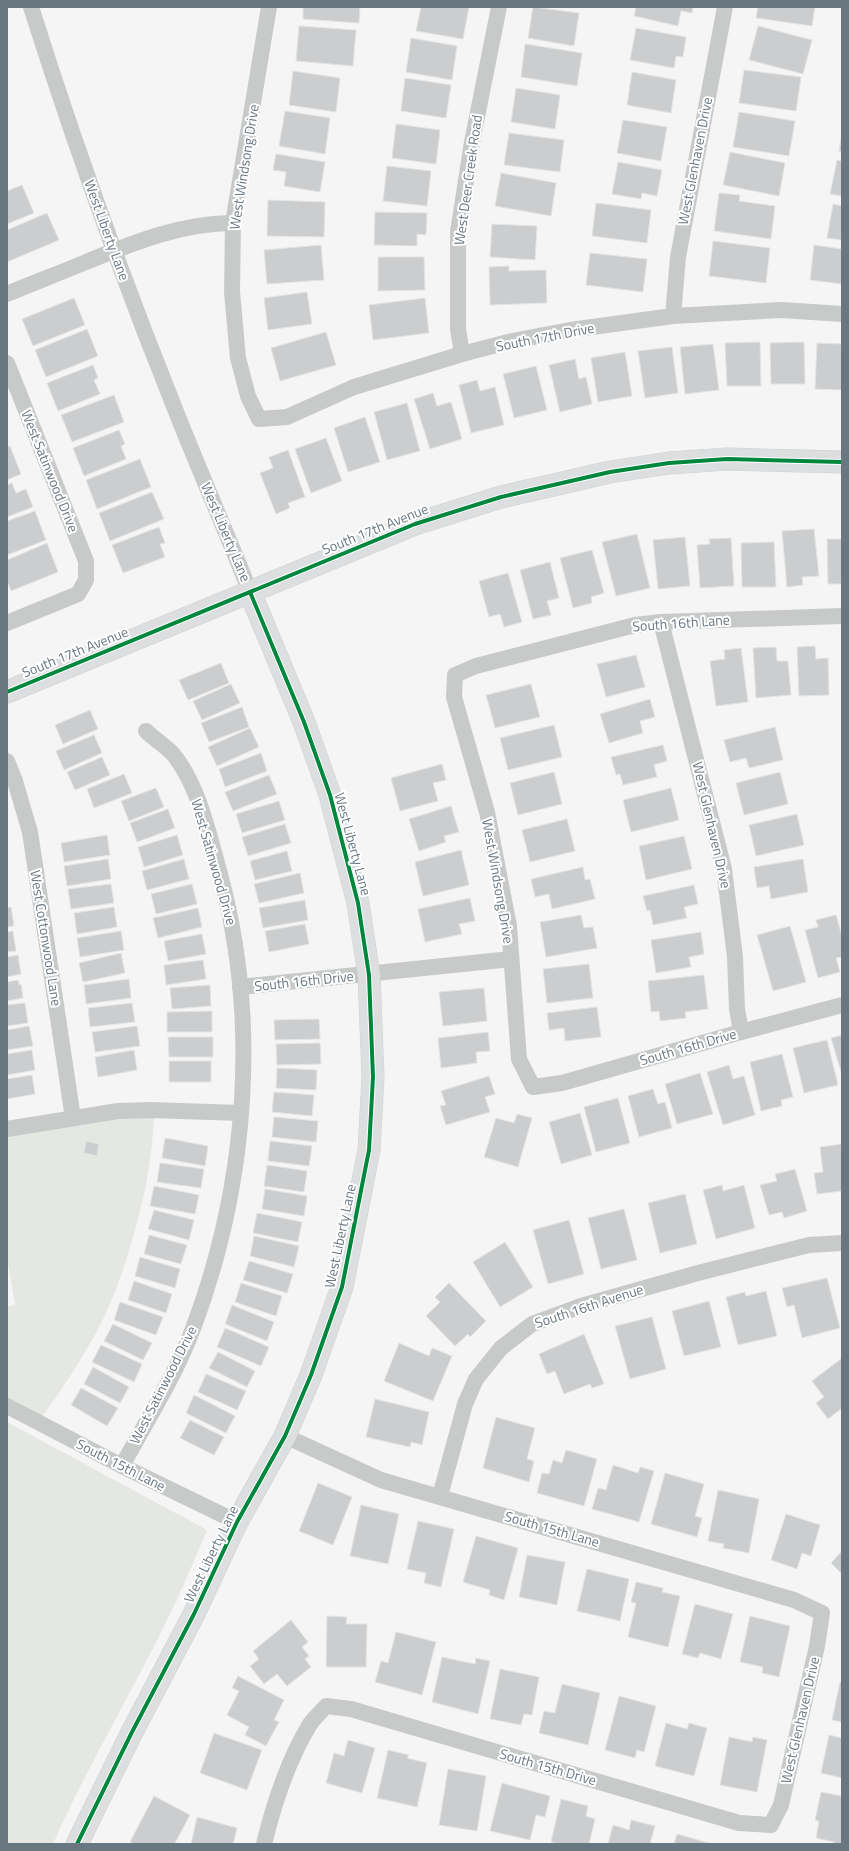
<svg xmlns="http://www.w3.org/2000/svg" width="849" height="1851" font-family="'Titillium Web',sans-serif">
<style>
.green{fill:#e4e7e2}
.building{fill:#cccdce;stroke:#e4e4e4}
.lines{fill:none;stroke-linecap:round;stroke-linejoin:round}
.secondary-casing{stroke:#d1d2d2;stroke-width:23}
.street{stroke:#c8caca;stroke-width:16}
.secondary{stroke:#dddedf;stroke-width:22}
.cycleway-casing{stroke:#fff;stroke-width:6}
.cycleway{stroke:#00873e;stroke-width:4}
.labels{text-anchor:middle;stroke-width:4;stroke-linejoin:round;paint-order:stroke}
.street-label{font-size:14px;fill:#697781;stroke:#fff}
</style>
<rect width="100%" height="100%" fill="#f5f5f5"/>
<!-- green -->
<g class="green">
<path d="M155,1110C153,1133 151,1157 147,1179C139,1221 122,1281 103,1319C85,1355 62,1390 38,1422L7,1406V1307L15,1305L7,1257V1129Z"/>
<path d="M7,1422L207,1530C190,1571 172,1612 151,1652C118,1716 82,1778 53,1844H7Z"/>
</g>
<!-- building -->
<g class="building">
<path d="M303,7H360L359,23L303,19Z"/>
<path d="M421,7H469L463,39L416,31Z"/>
<path d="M533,7L579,13L574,46L528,38Z"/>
<path d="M636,7H693L692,13L681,11L678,26L634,16Z"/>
<path d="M758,7H815L812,26L756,18Z"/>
<path d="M299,26L356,30L353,66L296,61Z"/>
<path d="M758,26L812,40L803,74L749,60Z"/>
<path d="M636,28L686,37L683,57L676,56L674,68L630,60Z"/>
<path d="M411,38L457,46L452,80L406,72Z"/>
<path d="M525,44L582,53L577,86L521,77Z"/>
<path d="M744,70L801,77L796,111L739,103Z"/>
<path d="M293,71L340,78L336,112L289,105Z"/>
<path d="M632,72L676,80L671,113L627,105Z"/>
<path d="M405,78L451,85L446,118L401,111Z"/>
<path d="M516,88L560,95L555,129L511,122Z"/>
<path d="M285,111L330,118L325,154L279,146Z"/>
<path d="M739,112L795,121L789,156L733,147Z"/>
<path d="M623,120L667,127L661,161L617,153Z"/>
<path d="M396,124L440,130L436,164L392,158Z"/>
<path d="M509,133L564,140L560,172L504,165Z"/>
<path d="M842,133V152L839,151Z"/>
<path d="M730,152L785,163L779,196L723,185Z"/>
<path d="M276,154L325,162L320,192L284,186L286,172L273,170Z"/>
<path d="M837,160L842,161V196L830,194Z"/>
<path d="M618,162L662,170L657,196L642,193L641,199L612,194Z"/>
<path d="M387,166L431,171L427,206L383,201Z"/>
<path d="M501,173L556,183L551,216L495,206Z"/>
<path d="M22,185L34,213L7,224V191Z"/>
<path d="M719,193L740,195L739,201L775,206L771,239L714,231Z"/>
<path d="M268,200L325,202L324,237L267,236Z"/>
<path d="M596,203L651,210L647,243L592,236Z"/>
<path d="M833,204L842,206V240L827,238Z"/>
<path d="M375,212L427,213L426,235L417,234V246L374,245Z"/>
<path d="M47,213L59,240L7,262V230Z"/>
<path d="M492,224L537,226L535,260L490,257Z"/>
<path d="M713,241L770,248L766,283L709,276Z"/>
<path d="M321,245L324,280L267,284L264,250Z"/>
<path d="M814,245L842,249V284L810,280Z"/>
<path d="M590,253L647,259L643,292L586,285Z"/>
<path d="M378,257H424L425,290L378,291Z"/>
<path d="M509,266V271L546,270L547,303L490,305L489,267Z"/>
<path d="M307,292L312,324L268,330L264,298Z"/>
<path d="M74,298L85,325L33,346L22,319Z"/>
<path d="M425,298L429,333L373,340L369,305Z"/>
<path d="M87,329L98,356L46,377L35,350Z"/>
<path d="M326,332L336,365L280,381L271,348Z"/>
<path d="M760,342L761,386H727L725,343Z"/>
<path d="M804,342L805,384H771L770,343Z"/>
<path d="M817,343L842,344V390L815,389Z"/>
<path d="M713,344L719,390L685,394L680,347Z"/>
<path d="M672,347L678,393L645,398L638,351Z"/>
<path d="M625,352L632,396L598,402L591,358Z"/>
<path d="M575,359L579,379L586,377L592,404L560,412L549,365Z"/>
<path d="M93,365L98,378L94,380L100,394L58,411L47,383Z"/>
<path d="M536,366L547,410L514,418L503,374Z"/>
<path d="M477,380L480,391L495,387L504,425L471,433L459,385Z"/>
<path d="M433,393L437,406L451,402L462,439L430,449L414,399Z"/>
<path d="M114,395L124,422L72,442L61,415Z"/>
<path d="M407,403L420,451L387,460L374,412Z"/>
<path d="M365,417L380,462L348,472L334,428Z"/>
<path d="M119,430L125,444L121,446L126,459L84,476L73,448Z"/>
<path d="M326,438L342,481L311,493L295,449Z"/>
<path d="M10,446L21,474L7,480V447Z"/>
<path d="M288,450L305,497L288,503L290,508L276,514L260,473L273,468L269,457Z"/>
<path d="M140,459L151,487L97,509L86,480Z"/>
<path d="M12,483L16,493L26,489L33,507L7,517V485Z"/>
<path d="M152,492L164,519L110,541L99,513Z"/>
<path d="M35,511L46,540L7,555V521Z"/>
<path d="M159,527L165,543L160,544L165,557L123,573L112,545Z"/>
<path d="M814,529L819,576L802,577L803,585L787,587L782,531Z"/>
<path d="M637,534L650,588L616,596L602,542Z"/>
<path d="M685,537L690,586L658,589L653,540Z"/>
<path d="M731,538L734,586L700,588L697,545L710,544L709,539Z"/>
<path d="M827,539H842V584H828Z"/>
<path d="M774,542L776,587H742L741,543Z"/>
<path d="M47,543L58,572L11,591L7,581V560Z"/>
<path d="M592,550L604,593L591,597L592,603L573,608L560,558Z"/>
<path d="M550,562L559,598L547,601L551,615L533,619L520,570Z"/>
<path d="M508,573L522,622L504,627L500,614L489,617L479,581Z"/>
<path d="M815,646L816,659L828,658L829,695L799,696L797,647Z"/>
<path d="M776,647L777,661H788L791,695L756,698L753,648Z"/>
<path d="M741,648L748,702L716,706L710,661L725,659L724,650Z"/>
<path d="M636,655L645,687L606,697L597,664Z"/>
<path d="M221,663L229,683L188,700L179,680Z"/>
<path d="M231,684L240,703L202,720L193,701Z"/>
<path d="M531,684L540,717L495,728L486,695Z"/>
<path d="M650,699L655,717L640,721L643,733L609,743L600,714Z"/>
<path d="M242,707L249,727L209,742L201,723Z"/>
<path d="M90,710L98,729L63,744L55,725Z"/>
<path d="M554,725L562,757L508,770L500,738Z"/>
<path d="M775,727L783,760L749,768L746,758L730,762L724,740Z"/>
<path d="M250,728L259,747L217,766L208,747Z"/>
<path d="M94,735L102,753L64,770L56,751Z"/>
<path d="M663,745L667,761L654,765L657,777L623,785L620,774L616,775L611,757Z"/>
<path d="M261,753L267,771L225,787L219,769Z"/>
<path d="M102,757L110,775L75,790L67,772Z"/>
<path d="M442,764L446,780L433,783L438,801L400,811L391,778Z"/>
<path d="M554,772L562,804L518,815L510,783Z"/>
<path d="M780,772L788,804L744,815L736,783Z"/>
<path d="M124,774L132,793L94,808L87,789Z"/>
<path d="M269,775L277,794L233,811L225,792Z"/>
<path d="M156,788L164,807L129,821L121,801Z"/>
<path d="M671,788L679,820L631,832L623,800Z"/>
<path d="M279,801L285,820L242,833L236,814Z"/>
<path d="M451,806L459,832L444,836L446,842L419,851L409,819Z"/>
<path d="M168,809L175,828L137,842L130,823Z"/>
<path d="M797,814L804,845L756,856L749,825Z"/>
<path d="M567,819L575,851L530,862L522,830Z"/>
<path d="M285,824L291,843L248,856L242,837Z"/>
<path d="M107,835L110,855L64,862L61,843Z"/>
<path d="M177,835L183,855L144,867L138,847Z"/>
<path d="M684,836L692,869L646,880L639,846Z"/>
<path d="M461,850L469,885L423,896L415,862Z"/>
<path d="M287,851L292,871L255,880L250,861Z"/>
<path d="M108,859L111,879L67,886L64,866Z"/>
<path d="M184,859L189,879L147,890L142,871Z"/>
<path d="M803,859L808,892L771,899L769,886L757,888L754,867Z"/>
<path d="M583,867L585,880L590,879L595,899L552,909L549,894L535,897L531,879Z"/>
<path d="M300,873L304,893L259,903L254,884Z"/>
<path d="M111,884L114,903L71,909L68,889Z"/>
<path d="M192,884L197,904L156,914L151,894Z"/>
<path d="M694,885L698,904L684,907L687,918L653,925L650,910L647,911L643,896Z"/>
<path d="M470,898L475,921L459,924L462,934L425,942L418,909Z"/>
<path d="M305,900L308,920L263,928L259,908Z"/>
<path d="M11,907L14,926L7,927V908Z"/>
<path d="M114,907L117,927L77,934L74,913Z"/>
<path d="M198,908L202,927L158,938L153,918Z"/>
<path d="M581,915L584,928L593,927L597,948L546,957L540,922Z"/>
<path d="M836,915L842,936V957L836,958L840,972L818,978L805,930L818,927L816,920Z"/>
<path d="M305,924L309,944L269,952L265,931Z"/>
<path d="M790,926L806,982L773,991L757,935Z"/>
<path d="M13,931L16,951L7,952V932Z"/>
<path d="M121,931L124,950L80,957L77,938Z"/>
<path d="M701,932L704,954L689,957L691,967L656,973L651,940Z"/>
<path d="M202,934L206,954L168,961L164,941Z"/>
<path d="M121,953L125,973L83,982L79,963Z"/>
<path d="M18,955L21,974L7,977V957Z"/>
<path d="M203,960L206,979L166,985L164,965Z"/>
<path d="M589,964L593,998L547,1003L543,969Z"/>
<path d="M704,975L708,1009L685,1012L686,1018L660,1021L659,1011L651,1012L648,981Z"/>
<path d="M129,979L131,998L86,1004L84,985Z"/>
<path d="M18,980L19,985L21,984L23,998L7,1001V982Z"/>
<path d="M210,985L211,1006L172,1009L170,988Z"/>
<path d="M484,988L487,1021L443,1026L439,992Z"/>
<path d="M25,1003L28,1023L7,1026V1005Z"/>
<path d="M132,1003L135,1022L90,1027L88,1008Z"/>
<path d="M597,1007L601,1037L565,1041L564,1028L549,1030L547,1013Z"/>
<path d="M212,1011V1032H167V1012Z"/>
<path d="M319,1019L320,1039L275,1040L274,1020Z"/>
<path d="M29,1026L33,1046L7,1050V1030Z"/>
<path d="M137,1026L140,1046L95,1052L92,1032Z"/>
<path d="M488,1032L490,1051L476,1052L477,1063L441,1068L438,1038Z"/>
<path d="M842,1035V1075L831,1038Z"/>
<path d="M168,1037H213V1057H169Z"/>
<path d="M827,1040L838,1085L804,1093L793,1048Z"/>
<path d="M320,1043L321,1064L277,1065L276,1044Z"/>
<path d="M32,1050L35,1070L7,1075V1054Z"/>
<path d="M134,1050L137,1070L98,1077L95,1057Z"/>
<path d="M782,1054L793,1097L781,1100L782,1106L761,1111L750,1062Z"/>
<rect x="169" y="1061" width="42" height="21"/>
<path d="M729,1065L733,1079L744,1076L755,1115L723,1125L707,1072Z"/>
<path d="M277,1068L317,1070L316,1090L276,1088Z"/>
<path d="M700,1073L713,1114L677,1124L665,1084Z"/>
<path d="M32,1075L35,1094L7,1099V1079Z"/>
<path d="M489,1076L495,1094L485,1097L490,1112L446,1125L440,1106L446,1105L441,1091Z"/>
<path d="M653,1089L658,1104L665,1102L672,1128L639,1137L628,1096Z"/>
<path d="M274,1092L314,1095L312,1116L272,1112Z"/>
<path d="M618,1098L630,1143L596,1152L584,1107Z"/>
<path d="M580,1113L592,1155L561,1164L549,1122Z"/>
<path d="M517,1114L532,1118L518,1167L484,1157L496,1118L514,1123Z"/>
<path d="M274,1117L318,1121L316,1142L272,1137Z"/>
<path d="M165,1138L208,1146L205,1166L162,1158Z"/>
<path d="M86,1141L99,1144L97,1156L84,1153Z"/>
<path d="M270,1141L312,1146L309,1166L268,1161Z"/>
<path d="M842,1144V1191L817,1194L814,1173L823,1172L820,1147Z"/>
<path d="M160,1163L204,1169L201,1188L157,1182Z"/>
<path d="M267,1165L307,1171L304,1192L264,1186Z"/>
<path d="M795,1169L807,1211L784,1218L782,1212L769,1215L760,1185L777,1181L775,1174Z"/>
<path d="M722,1185L723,1191L744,1185L755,1228L716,1239L703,1190Z"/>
<path d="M154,1186L199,1195L195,1214L150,1206Z"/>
<path d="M265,1189L307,1196L304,1216L262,1209Z"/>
<path d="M685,1194L697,1244L660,1253L648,1203Z"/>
<path d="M624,1209L637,1260L601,1269L588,1218Z"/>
<path d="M154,1210L194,1220L189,1240L148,1229Z"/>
<path d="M257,1213L302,1222L298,1242L253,1233Z"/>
<path d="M569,1220L584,1274L548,1284L533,1230Z"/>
<path d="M149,1235L187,1245L181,1264L144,1254Z"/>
<path d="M254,1236L299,1246L294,1267L250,1256Z"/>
<path d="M505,1242L533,1287L500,1307L473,1262Z"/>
<path d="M140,1257L180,1269L175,1288L135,1276Z"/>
<path d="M249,1261L293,1274L287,1293L243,1280Z"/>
<path d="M827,1278L840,1328L802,1338L794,1305L787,1307L782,1288Z"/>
<path d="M134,1281L172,1294L166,1313L128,1300Z"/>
<path d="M241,1283L282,1296L276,1316L235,1302Z"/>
<path d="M449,1283L486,1321L470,1337L468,1334L455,1346L426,1316L440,1302L435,1297Z"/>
<path d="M766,1291L777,1336L738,1345L726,1297L745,1292L746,1296Z"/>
<path d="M709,1301L721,1347L684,1356L672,1311Z"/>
<path d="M120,1302L163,1317L156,1335L114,1320Z"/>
<path d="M232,1305L274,1322L267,1341L225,1324Z"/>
<path d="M652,1317L666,1369L630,1379L615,1326Z"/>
<path d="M113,1324L152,1343L143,1360L104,1341Z"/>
<path d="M225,1328L269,1347L261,1366L217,1347Z"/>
<path d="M584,1334L604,1384L592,1388L590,1384L564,1394L555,1371L547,1374L539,1354Z"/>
<path d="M399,1343L429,1356L432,1348L452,1356L433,1401L384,1381Z"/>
<path d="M101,1345L142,1364L134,1382L92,1362Z"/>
<path d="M218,1352L255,1371L247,1387L209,1368Z"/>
<path d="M842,1358V1408L828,1419L816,1403L824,1397L812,1381Z"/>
<path d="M93,1367L129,1387L120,1403L84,1384Z"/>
<path d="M206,1374L246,1391L237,1410L198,1392Z"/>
<path d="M81,1388L118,1408L107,1426L71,1405Z"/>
<path d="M194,1395L235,1416L226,1433L186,1413Z"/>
<path d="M375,1399L429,1412L422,1445L411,1442L410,1447L366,1437Z"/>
<path d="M496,1417L535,1428L527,1459L534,1461L529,1482L483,1468Z"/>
<path d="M190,1420L224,1437L214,1455L180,1438Z"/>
<path d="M566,1450L597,1459L584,1506L537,1493L542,1473L549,1474L553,1460L562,1463Z"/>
<path d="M613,1465L638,1473L640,1467L654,1471L639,1522L592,1509L598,1488L606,1490Z"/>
<path d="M665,1473L704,1484L695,1516L702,1518L697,1537L651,1524Z"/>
<path d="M318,1483L352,1497L333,1545L299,1531Z"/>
<path d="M718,1490L759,1499L749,1553L723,1548L724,1544L708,1541Z"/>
<path d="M361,1505L399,1514L388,1564L350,1556Z"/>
<path d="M786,1514L820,1525L811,1556L802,1553L797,1569L771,1560Z"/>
<path d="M418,1521L454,1529L441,1587L424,1583L426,1573L407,1569Z"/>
<path d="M476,1536L518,1548L504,1600L489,1595L490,1590L463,1582Z"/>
<path d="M842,1551V1574L831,1563Z"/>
<path d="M527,1555L565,1562L557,1605L519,1597Z"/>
<path d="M587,1569L629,1579L620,1621L577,1611Z"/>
<path d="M636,1582L663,1588L662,1592L680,1596L668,1647L628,1637L636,1603L631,1602Z"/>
<path d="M695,1604L733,1614L721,1659L700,1653L698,1658L682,1654Z"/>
<path d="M327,1616L347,1617L346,1624H367L366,1667H326Z"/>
<path d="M750,1616L790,1626L779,1677L762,1673L763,1667L740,1662Z"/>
<path d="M291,1620L308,1642L302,1647L309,1656L305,1659L311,1667L287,1686L277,1674L264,1684L250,1666L259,1659L253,1651Z"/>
<path d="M396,1632L436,1642L422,1695L375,1682L381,1661L388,1663Z"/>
<path d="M442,1657L475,1664L476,1658L490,1661L478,1714L432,1702Z"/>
<path d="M500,1669L539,1677L532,1715L524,1714L521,1725L490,1719Z"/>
<path d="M238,1676L284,1700L274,1720L279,1722L266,1746L245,1735L249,1727L227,1715L239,1691L232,1688Z"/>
<path d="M840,1682H842V1722L832,1720Z"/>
<path d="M562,1684L600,1693L588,1745L539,1733L544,1711L555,1713Z"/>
<path d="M619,1696L656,1706L644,1752L637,1750L635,1758L605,1750Z"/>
<path d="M666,1723L687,1729L689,1723L707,1728L694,1776L655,1766Z"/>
<path d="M214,1733L262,1750L247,1790L200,1773Z"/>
<path d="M829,1735L842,1738V1778L821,1773Z"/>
<path d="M729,1737L752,1742L753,1737L767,1740L757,1792L720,1785Z"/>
<path d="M348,1740L375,1748L362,1793L326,1783L334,1753L344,1756Z"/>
<path d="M388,1750L409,1755L407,1758L427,1763L417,1807L377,1798Z"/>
<path d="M448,1769L486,1776L477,1831L439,1825Z"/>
<path d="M502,1783L550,1796L545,1817L536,1815L530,1840L490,1831Z"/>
<path d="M821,1792L842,1796V1844H834V1842L816,1838L819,1821L815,1820Z"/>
<path d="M154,1796L190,1815L175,1843L176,1844H133L130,1842Z"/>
<path d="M561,1799L588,1806L586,1816L595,1819L589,1844H557L551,1842Z"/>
<path d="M197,1817L237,1828L233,1844H191Z"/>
<path d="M631,1820L655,1826L650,1844H608L613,1825L629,1830Z"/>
<path d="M677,1834L712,1844H674Z"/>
</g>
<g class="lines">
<defs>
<g id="secondary">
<path d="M7,692L415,524L501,497L610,472L669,463L727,459L842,462"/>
<path d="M77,1844L132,1732L194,1614L237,1522L285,1436L311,1375L342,1287L369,1150L373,1077L369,975L358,903L330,795L304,722L250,592"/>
</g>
</defs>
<!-- secondary casing -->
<use href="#secondary" class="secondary-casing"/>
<!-- street -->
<g class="street">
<path d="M31,7C74,143 122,277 175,409C199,470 226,531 250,592"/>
<path d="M269,7L233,223L232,292L238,358L248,396L259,419L287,417L354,387L462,354L508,342L570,330L673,316L782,310L842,314"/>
<path d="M7,294C33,283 60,273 86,262C133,243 181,223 233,223"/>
<path d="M673,316L678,257L725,7"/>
<path d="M462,354L458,329V232L472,142L499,7"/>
<path d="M7,363L86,561V580L78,594L7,623"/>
<path d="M842,616L661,622L635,625L476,666L455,675L454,697L487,812L509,926L519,1059L533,1087L562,1083L741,1032L842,1005"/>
<path d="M661,622L724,869L735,957L737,1009L741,1032"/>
<path d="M7,761L15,781L30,832L73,1118"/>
<path d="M240,987L511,959"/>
<path d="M7,1129L118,1111L150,1110L241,1113"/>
<path d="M7,1406L122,1466L237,1522"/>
<path d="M122,1466C147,1420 176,1375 194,1326C247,1183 260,1022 220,874C209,835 199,786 173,754C166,746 154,739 146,731"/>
<path d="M440,1496L465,1404L476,1379L501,1348L532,1324L581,1306L698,1273L809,1245L842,1243"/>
<path d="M264,1844C274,1803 288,1760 310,1724C314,1718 321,1712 326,1706L351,1709L739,1823L771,1825L781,1805L817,1646L822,1613L794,1600L381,1480L285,1436"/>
</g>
<!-- secondary -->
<use href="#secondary" class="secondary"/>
<defs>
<g id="cycleway">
<path d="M7,692L415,524L501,497L610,472L669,463L727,459L842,462"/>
<path d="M77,1844L132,1732L194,1614L237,1522L285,1436L311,1375L342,1287L369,1150L373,1077L369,975L358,903L330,795L304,722L250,592"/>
</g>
</defs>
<!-- cycleway casing -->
<use href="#cycleway" class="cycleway-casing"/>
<!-- cycleway -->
<use href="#cycleway" class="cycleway"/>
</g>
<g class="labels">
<!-- street labels -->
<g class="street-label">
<text transform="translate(695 161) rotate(-79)" y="5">West Glenhaven Drive</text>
<text transform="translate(244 167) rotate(-81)" y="5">West Windsong Drive</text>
<text transform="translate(468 180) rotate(-82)" y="5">West Deer Creek Road</text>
<text transform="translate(107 230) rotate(70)" y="5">West Liberty Lane</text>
<text transform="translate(545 337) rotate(-11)" y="5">South 17th Drive</text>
<text transform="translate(50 471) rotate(68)" y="5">West Satinwood Drive</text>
<text transform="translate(375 529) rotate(-22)" y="5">South 17th Avenue</text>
<text transform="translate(226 532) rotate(67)" y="5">West Liberty Lane</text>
<text transform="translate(681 623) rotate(-4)" y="5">South 16th Lane</text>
<text transform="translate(75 652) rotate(-22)" y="5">South 17th Avenue</text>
<text transform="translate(712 825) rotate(77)" y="5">West Glenhaven Drive</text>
<text transform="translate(353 844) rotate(75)" y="5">West Liberty Lane</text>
<text transform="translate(214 862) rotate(74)" y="5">West Satinwood Drive</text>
<text transform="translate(498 881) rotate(80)" y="5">West Windsong Drive</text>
<text transform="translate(46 938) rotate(81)" y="5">West Cottonwood Lane</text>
<text transform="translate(304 981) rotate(-6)" y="5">South 16th Drive</text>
<text transform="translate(688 1047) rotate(-16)" y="5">South 16th Drive</text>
<text transform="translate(340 1236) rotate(-78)" y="5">West Liberty Lane</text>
<text transform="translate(589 1306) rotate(-18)" y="5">South 16th Avenue</text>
<text transform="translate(163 1385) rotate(-63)" y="5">West Satinwood Drive</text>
<text transform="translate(121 1465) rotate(27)" y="5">South 15th Lane</text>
<text transform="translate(552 1529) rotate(16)" y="5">South 15th Lane</text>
<text transform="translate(211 1554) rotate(-64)" y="5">West Liberty Lane</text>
<text transform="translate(800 1720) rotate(-77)" y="5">West Glenhaven Drive</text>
<text transform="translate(548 1767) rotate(16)" y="5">South 15th Drive</text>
</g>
</g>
<!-- border -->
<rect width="849" height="1851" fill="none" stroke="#697781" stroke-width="16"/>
</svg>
